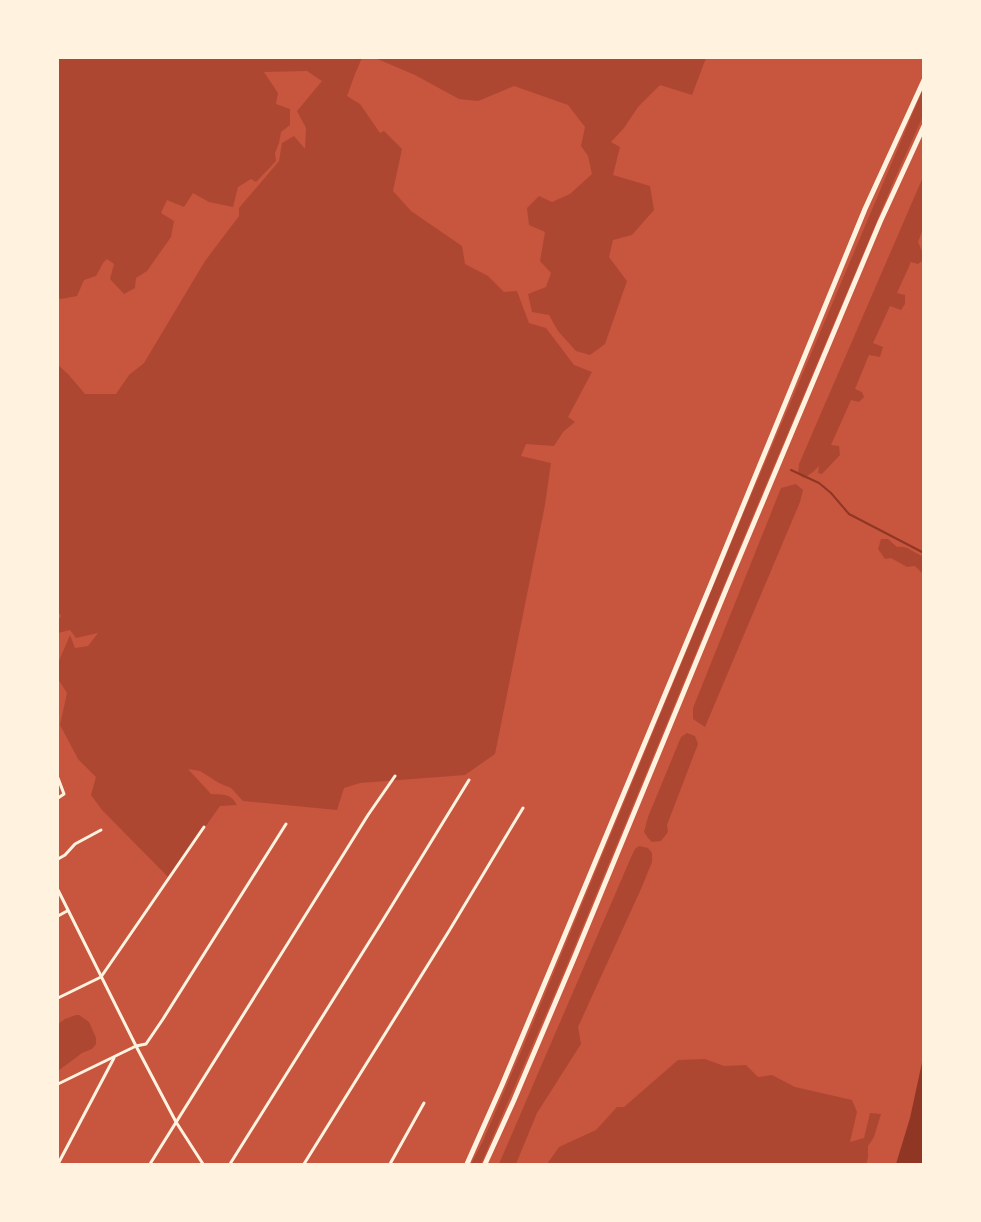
<svg xmlns="http://www.w3.org/2000/svg" width="981" height="1222" font-family="'Work Sans',sans-serif">
<style>
.green{fill:#ae4732}
.water{fill:#8f3625}
.lines{fill:none;stroke-linecap:round;stroke-linejoin:round}
.stream{stroke:#8f3625;stroke-width:2}
.minor{stroke:#fff3e0;stroke-width:3}
.primary{stroke:#fff3e0;stroke-width:5}
</style>
<rect width="100%" height="100%" fill="#c8553d"/>
<!-- green -->
<g class="green">
<path d="M58,58H362L355,74L347,96L360,104L380,133L384,131L402,149L393,191L411,211L462,246L465,264L488,276L504,292L517,291L529,323L546,328L574,365L592,372L568,417L575,422L563,432L554,446L526,444L521,456L551,463L545,505L495,754L465,775L360,783L344,788L337,810L243,801L231,788L219,783L200,771L188,769L211,794C224,795 230,793 237,805L220,806L169,878L102,810L91,795L96,777L78,759L60,725L67,693L58,679V663L70,635L75,648L88,646L98,633L76,638L70,630L58,633V621L61,616L58,611V365L68,374L85,394H116L129,375L144,363L205,261L239,216V208L279,161L282,143L294,136L305,149L306,128L297,111L322,81L307,71L264,72L278,93L276,104L290,109V125L281,132L279,143L275,153L276,161L256,182L251,179L238,187L233,207L209,202L193,193L184,207L167,200L161,213L174,221L171,237L147,271L136,278L135,288L124,294L110,279L114,264L107,259L103,263L96,276L84,280L77,296L61,299L58,298Z"/>
<path d="M375,58H706L692,95L660,85L638,107L624,128L611,142L620,147L613,175L650,186L654,210L632,235L613,240L609,257L627,281L605,344L590,355L576,351L558,331L549,315L532,312L528,294L546,287L551,273L540,261L545,232L529,225L527,208L539,196L552,202L570,194L592,174L588,156L581,146L585,127L568,105L514,86L478,101L459,99L415,75Z"/>
<path d="M923,89V116L895,178L741,544L561,979L481,1164H471L483,1141L526,1040L739,524Z"/>
<path d="M923,177V229L918,242L923,253L922,261L918,264L911,262L897,293L905,295V304L901,310L890,306L873,343L883,347L880,357L869,355L855,389L862,392L864,397L859,402L851,400L831,445L839,446L840,455L822,474L818,473L819,466L813,472L804,478L798,474L799,464Z"/>
<path d="M796,484L803,490L800,502L705,727L693,719V708L781,488Z"/>
<path d="M881,539H888L897,547C908,545 913,553 923,556V574L915,566L907,567L891,558L885,559L878,549Z"/>
<path d="M687,733L695,736L698,744L667,825L668,832L661,841L652,842L648,838L644,832L648,817L681,737Z"/>
<path d="M639,846L648,848L652,853V862L641,889L578,1027L581,1044L537,1113L516,1164H499L632,855L635,849Z"/>
<path d="M76,1015H79L89,1022L96,1038V1044L92,1049L82,1053L58,1071V1024L65,1019Z"/>
<path d="M705,1059L724,1066L746,1065L758,1077L772,1075L795,1087L852,1100L857,1112L850,1142L864,1138L870,1113L881,1114L874,1137L868,1146V1158L866,1164H547L559,1147L596,1130L617,1107H624L678,1060Z"/>
</g>
<!-- water -->
<path class="water" d="M923,1058V1164H896L910,1118Z"/>
<g class="lines">
<!-- stream -->
<path class="stream" d="M791,470L819,483L831,493L849,514L924,553"/>
<!-- minor -->
<g class="minor">
<path d="M58,778L64,794L58,798"/>
<path d="M58,859L65,855L75,844L101,830"/>
<path d="M58,890L136,1046L176,1122L203,1164"/>
<path d="M58,916L67,911"/>
<path d="M58,998L101,977L204,827"/>
<path d="M58,1084L136,1046L146,1044L163,1019L286,824"/>
<path d="M58,1164L114,1058"/>
<path d="M150,1164L368,815L395,776"/>
<path d="M230,1164L383,920L469,780"/>
<path d="M304,1164L449,931L523,808"/>
<path d="M390,1164L424,1103"/>
</g>
<!-- primary -->
<g class="primary">
<path d="M467,1164L502,1085L559,949L711,584L865,209L924,80"/>
<path d="M485,1164L514,1100L575,956L727,587L880,222L924,126"/>
</g>
</g>
<!-- border -->
<rect width="981" height="1222" fill="none" stroke="#fff3e0" stroke-width="118"/>
</svg>
